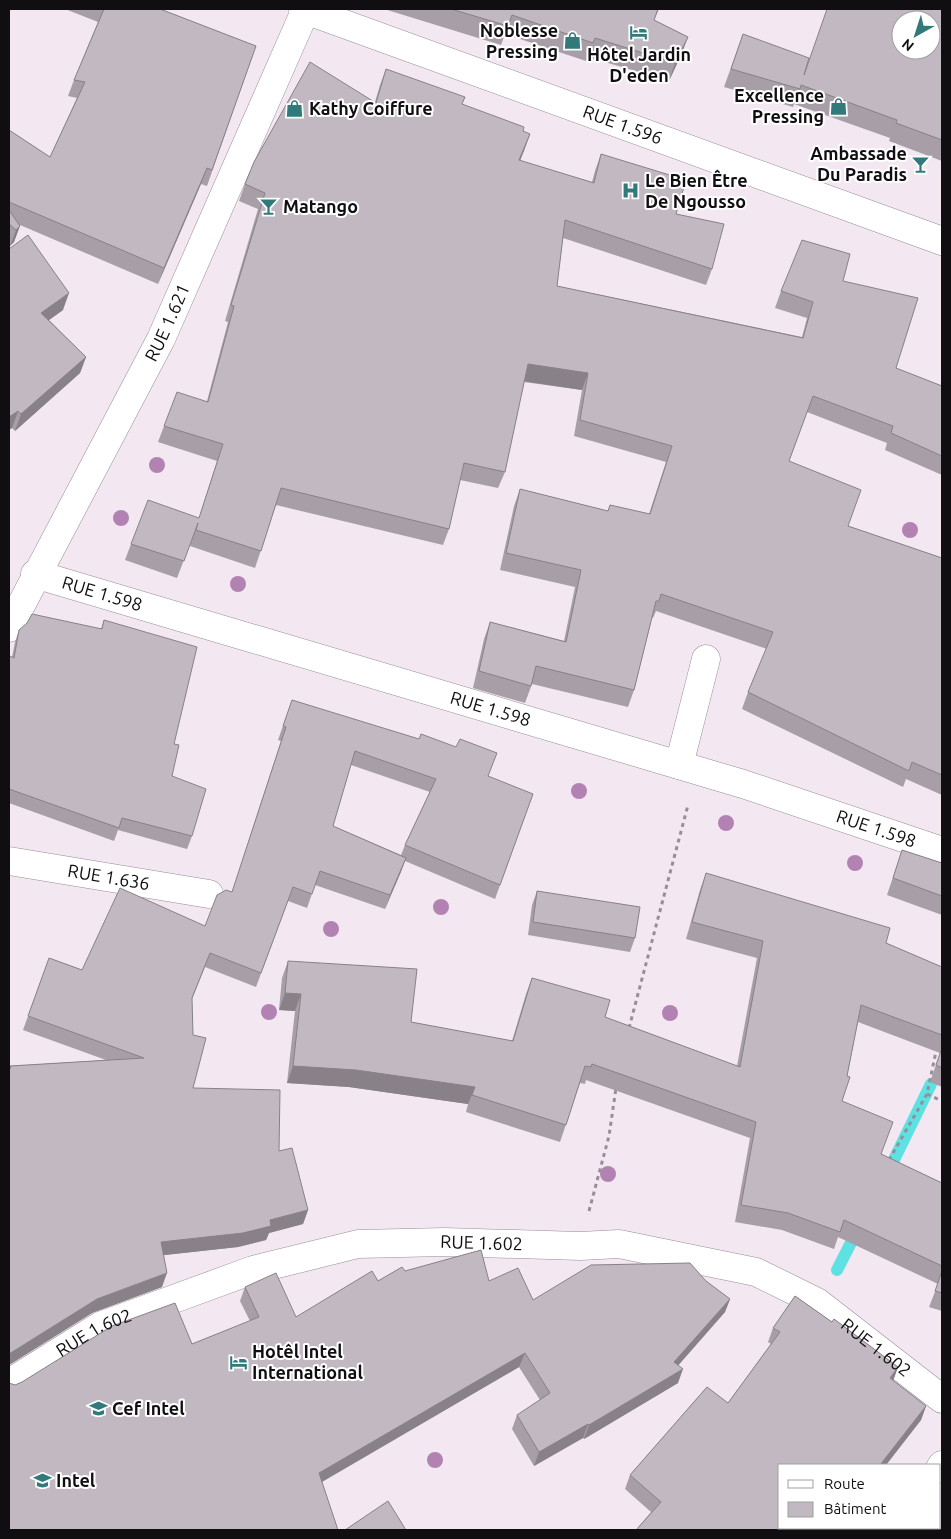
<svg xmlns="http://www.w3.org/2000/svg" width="951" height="1539" font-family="Ubuntu,sans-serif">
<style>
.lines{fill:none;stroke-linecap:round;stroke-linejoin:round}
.stream{stroke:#5ee1e2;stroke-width:12}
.minor-casing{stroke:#968d96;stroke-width:29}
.path{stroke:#978f97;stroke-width:3;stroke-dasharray:4 4;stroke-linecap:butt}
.minor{stroke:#fff;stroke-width:28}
.tree{fill:#b283b2}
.wall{fill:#a79ea7;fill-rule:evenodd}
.shaded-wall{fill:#888188}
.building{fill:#c2b8c2;stroke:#888188;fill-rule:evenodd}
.labels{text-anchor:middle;stroke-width:4;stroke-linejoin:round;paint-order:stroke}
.poi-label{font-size:18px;font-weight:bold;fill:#110e11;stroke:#fff;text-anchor:start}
.street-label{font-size:18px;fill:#110e11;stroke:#fff}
</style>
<rect width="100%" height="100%" fill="#f3e8f2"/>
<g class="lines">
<!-- stream -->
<g class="stream">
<path d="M887,1174L931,1084"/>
<path d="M837,1270L858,1229"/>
</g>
<defs>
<g id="minor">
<path id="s1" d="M303,9L942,241"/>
<path id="s2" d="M35,574L743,784L942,851"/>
<path id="s3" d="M9,628L161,339L306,9"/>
<path d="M679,765L706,659"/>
<path id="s4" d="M9,861L209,894"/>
<path id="s5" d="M9,1383L100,1326L253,1270L358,1244L445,1242L580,1246L619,1244L756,1272L817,1302L942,1399"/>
<path d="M940,1468L942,1465"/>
<path d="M877,1530L880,1528"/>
</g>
</defs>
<!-- minor casing -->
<use href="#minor" class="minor-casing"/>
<!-- path -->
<g class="path">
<path d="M629,1028L688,805"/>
<path d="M937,1047L927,1094L942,1101"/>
<path d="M889,1160L927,1094"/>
<path d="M589,1211L609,1136L616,1088"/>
</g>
<!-- minor -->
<use href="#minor" class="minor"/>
</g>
<!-- trees -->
<g class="tree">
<circle cx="157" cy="465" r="8"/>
<circle cx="121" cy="518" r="8"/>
<circle cx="910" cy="530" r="8"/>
<circle cx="238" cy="584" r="8"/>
<circle cx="579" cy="791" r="8"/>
<circle cx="726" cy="823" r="8"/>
<circle cx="855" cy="863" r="8"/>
<circle cx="441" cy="907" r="8"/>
<circle cx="331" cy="929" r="8"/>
<circle cx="269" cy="1012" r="8"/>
<circle cx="670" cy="1013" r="8"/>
<circle cx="608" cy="1174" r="8"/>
<circle cx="435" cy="1460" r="8"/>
</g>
<!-- wall -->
<g class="wall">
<path d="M65,9H160L256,46L207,186L201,184L158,284L20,225L14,242L10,246L9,244V130L50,157L77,98L68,96L74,80L98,22Z"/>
<path d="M384,9H659L654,20L688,37L681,55L669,81L588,57L586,61L505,34L501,45Z"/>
<path d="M942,9V161L889,141L890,138L794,104L793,107L724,87L743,34L806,66Z"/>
<path d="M386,69L462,104L530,134L520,161L592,182L595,171L601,154L676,214L712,269L706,285L563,238L557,286L802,337L807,318L775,308L781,291L843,281L896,368L942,386V475L885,450L887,443L807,412L789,461L848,526L942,558V795L906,779L903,787L742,709L748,692L767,649L656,611L653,618H652L634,690L628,707L532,684L525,703L473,688L484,639L490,622L564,641L575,587L500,570L514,506L520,489L608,511L610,505L649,514L666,462L574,436L582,390L524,382L505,472L498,488L460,480L449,529L443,545L276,505L255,568L190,546L192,539L177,578L125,560L131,544L199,518L217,461L158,442L164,426L207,401L228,322L225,321L258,209L239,201L245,184L375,102L380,85Z"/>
<path d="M9,249L63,310L49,320L86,357L80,373L15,431L12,428L9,430Z"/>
<path d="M104,620L174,744L172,776L192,836L187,849L118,830L114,841L9,803V656L12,657L15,642L19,630L101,629Z"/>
<path d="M292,700L533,794L495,899L405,861L385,909L315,885L307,908L288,901L256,987L205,967L192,999L193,1088L279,1151L308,1210L303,1224L269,1233L266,1240L238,1247L164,1255L162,1287L92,1313L9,1365V1068H10V1066L106,1060L23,1030L49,958L82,970L205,926L232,892L281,741L278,740ZM351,765L430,792L405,845L401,855L333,826Z"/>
<path d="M902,850L942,863V915L887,895Z"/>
<path d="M706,873L886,943L942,967V1087L930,1082L940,1053L858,1022L842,1101L881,1154L942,1183V1311L929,1307L938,1284L838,1237L834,1249L782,1230L735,1222L750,1138L586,1080L585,1084L580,1083L560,1142L466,1112L468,1104L349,1087L287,1083L295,1011L279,1010L282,978L288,961L411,1022L512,1041L526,994L532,978L605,1017L737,1066L757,958L686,939L700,890Z"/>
<path d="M537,891L635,938L630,952L528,935L532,905Z"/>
<path d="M405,1271L489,1281L533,1300L706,1281L730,1299L725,1312L678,1365V1383L584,1439L583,1438L534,1466L512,1429L517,1415L540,1400L519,1367L322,1482L15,1385L192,1344L250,1321L240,1301L245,1287L296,1317L378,1281Z"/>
<path d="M795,1296L832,1322L834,1319L898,1367L893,1381L926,1406L921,1420L886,1465H780V1528H843L842,1529L843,1530H636L651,1512L625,1489L630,1475L707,1387L728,1403L771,1344L768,1342L773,1328Z"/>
</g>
<!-- shaded-wall -->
<g class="shaded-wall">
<path d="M688,37L681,55L669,81L675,63Z"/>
<path d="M530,134L524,151L513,177L519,160Z"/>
<path d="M207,168L201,184L158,284L164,268Z"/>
<path d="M20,226L14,242L10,246L16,230Z"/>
<path d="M69,293L63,310L35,330L41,313Z"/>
<path d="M86,357L80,373L15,431L21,414Z"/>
<path d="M528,364L588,373L582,390L522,381Z"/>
<path d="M18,411L12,428L9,430V417Z"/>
<path d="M406,858L401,872L385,909L390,895Z"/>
<path d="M285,993L301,994L295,1011L279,1010Z"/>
<path d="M293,1066L356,1070L475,1087L468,1104L349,1087L287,1083Z"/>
<path d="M308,1210L303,1224L269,1233L266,1240L238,1247L156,1256L161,1242L270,1220Z"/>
<path d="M167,1273L162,1287L92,1313L9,1365V1354L97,1299Z"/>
<path d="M730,1299L725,1312L669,1376L674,1362Z"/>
<path d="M525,1353L519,1367L313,1487L319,1473Z"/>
<path d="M898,1367L893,1381L890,1378Z"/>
<path d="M683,1369L678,1383L584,1439L589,1425Z"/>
<path d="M926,1406L921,1420L886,1465H880Z"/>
<path d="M588,1424L583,1438L534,1466L539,1452Z"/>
</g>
<!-- building -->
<g class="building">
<path d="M104,9H160L256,46L212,170L207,168L164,268L9,202V130L50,157L85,82L74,80Z"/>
<path d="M451,9H658L654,20L688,37L675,63L595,38L593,43L512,15L508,26Z"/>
<path d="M827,9H942V140L896,123L897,120L801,85L800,89L731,69L743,34L809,58L804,75ZM901,20H931V50H901Z"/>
<path d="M310,62L376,103L386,69L465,97L462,104L524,127L523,131L530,134L519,160L594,183L601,154L686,180L676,214L724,224L712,269L565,220L557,286L803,338L813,302L781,291L802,240L850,254L843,281L918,298L896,368L942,386V456L891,433L893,426L813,396L789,461L861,490L848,526L942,558V775L912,762L909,771L748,692L773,632L661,594L659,601H656L634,690L536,666L531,686L479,671L490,622L566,642L581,570L506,553L520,489L608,511L610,505L650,514L672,446L580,420L588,373L528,364L505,472L464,463L449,529L281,488L261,551L196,530L198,523L184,561L131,544L148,500L199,518L223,444L164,426L177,392L208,402L234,306L231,305L265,193L245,184L254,162Z"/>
<path d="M9,210L20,226L16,230L9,224Z"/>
<path d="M28,235L69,293L41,313L86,357L21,414L18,411L9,417V249Z"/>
<path d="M32,614L102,629L104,620L197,647L174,744L179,745L172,776L206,789L192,836L122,818L119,828L9,789V656L14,658L19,630L27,623Z"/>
<path d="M292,700L419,739L421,734L456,747L460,739L497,753L488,776L533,794L500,885L405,845L436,779L355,751L333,826L406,858L390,895L320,871L312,894L293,887L261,973L210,953L192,998L193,1035L206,1038L193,1088L280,1090L279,1151L292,1148L308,1210L270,1220L271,1226L243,1233L161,1242L167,1273L97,1299L9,1354V1068H11L10,1066L144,1058L28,1016L49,958L82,970L120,888L205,926L217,895L226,890L232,892L286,727L283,726Z"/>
<path d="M902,850L942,863V896L893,878Z"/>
<path d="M706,873L890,928L886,943L942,967V1035L861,1005L847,1076L850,1077L842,1101L893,1122L881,1154L942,1183V1266L844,1220L840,1232L788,1213L741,1205L756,1122L592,1064L591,1067L585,1066L566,1125L472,1095L475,1087L356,1070L293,1066L301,994L285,993L288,961L417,969L411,1022L513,1041L532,978L610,1000L605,1017L740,1067L763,941L692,922Z"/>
<path d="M537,891L640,907L635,938L533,922Z"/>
<path d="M942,1048V1068L936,1065Z"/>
<path d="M481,1250L489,1281L518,1268L533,1300L591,1265L690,1263L706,1281L730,1299L674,1362L683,1369L589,1425L588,1424L539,1452L517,1415L550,1393L525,1353L319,1473L338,1530H9V1383L15,1385L22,1382L112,1326L175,1303L192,1344L259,1317L245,1287L276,1273L296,1317L372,1271L378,1281L402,1267L405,1271Z"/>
<path d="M942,1271V1293L935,1291Z"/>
<path d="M795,1296L832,1322L834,1319L898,1367L890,1378L926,1406L880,1465H780V1528H841L843,1530H636L661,1502L630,1475L707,1387L728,1403L780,1332L773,1328Z"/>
<path d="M388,1501L406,1530H345Z"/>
</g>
<!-- icons -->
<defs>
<symbol id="hotel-bare" viewBox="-9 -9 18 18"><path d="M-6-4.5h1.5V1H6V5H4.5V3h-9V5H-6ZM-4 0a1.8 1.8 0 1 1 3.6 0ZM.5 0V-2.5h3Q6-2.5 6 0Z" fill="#317a7b" stroke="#fff" stroke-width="2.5" paint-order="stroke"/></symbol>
<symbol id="shop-bare" viewBox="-9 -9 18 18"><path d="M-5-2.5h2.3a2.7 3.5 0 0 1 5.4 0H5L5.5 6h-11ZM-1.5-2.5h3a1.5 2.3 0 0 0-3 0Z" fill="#317a7b" stroke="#fff" stroke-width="2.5" paint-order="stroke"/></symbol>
<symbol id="bar-bare" viewBox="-9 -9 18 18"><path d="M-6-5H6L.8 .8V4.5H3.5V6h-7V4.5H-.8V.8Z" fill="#317a7b" stroke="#fff" stroke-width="2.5" paint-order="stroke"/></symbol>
<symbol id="hospital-bare" viewBox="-9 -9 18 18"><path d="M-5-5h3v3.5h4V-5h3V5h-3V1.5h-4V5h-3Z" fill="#317a7b" stroke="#fff" stroke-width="2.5" paint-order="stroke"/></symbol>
<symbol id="university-bare" viewBox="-9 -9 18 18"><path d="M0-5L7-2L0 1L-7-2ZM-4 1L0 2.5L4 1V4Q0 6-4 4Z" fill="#317a7b" stroke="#fff" stroke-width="2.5" paint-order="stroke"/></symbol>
</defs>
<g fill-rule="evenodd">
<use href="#hotel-bare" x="626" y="20" width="25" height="25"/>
<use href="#shop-bare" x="560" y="28" width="25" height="25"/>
<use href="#shop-bare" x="826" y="94" width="25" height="25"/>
<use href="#shop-bare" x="282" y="96" width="25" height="25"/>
<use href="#bar-bare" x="908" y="152" width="25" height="25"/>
<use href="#hospital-bare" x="618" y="178" width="25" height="25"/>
<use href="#bar-bare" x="256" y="194" width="25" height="25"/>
<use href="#hotel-bare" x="226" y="1350" width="25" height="25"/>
<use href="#university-bare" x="86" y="1396" width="25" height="25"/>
<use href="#university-bare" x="30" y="1468" width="25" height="25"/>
</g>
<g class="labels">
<!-- poi labels -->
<g class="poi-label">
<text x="558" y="37" text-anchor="end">Noblesse<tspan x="558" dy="21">Pressing</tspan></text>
<text x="639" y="61" text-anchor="middle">Hôtel Jardin<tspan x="639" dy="21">D'eden</tspan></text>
<text x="824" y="102" text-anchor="end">Excellence<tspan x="824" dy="21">Pressing</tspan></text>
<text x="309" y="115">Kathy Coiffure</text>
<text x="907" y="160" text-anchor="end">Ambassade<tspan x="907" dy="21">Du Paradis</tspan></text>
<text x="645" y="187">Le Bien Être<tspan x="645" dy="21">De Ngousso</tspan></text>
<text x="283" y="213">Matango</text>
<text x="252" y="1358">Hotêl Intel<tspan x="252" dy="21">International</tspan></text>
<text x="112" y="1415">Cef Intel</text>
<text x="56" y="1487">Intel</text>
</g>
<!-- street labels -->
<g class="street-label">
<text dy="6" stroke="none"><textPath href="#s1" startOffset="340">RUE 1.596</textPath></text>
<text dy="6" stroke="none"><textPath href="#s3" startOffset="344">RUE 1.621</textPath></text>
<text dy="6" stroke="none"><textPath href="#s2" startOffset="70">RUE 1.598</textPath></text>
<text dy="6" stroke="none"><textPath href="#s2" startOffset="475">RUE 1.598</textPath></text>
<text dy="6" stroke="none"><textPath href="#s2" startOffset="879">RUE 1.598</textPath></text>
<text dy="6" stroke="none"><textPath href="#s4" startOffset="101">RUE 1.636</textPath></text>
<text dy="6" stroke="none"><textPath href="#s5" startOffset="502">RUE 1.602</textPath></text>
<text dy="6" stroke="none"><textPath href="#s5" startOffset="99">RUE 1.602</textPath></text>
<text dy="6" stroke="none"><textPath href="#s5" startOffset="922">RUE 1.602</textPath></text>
</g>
</g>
<!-- border -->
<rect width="951" height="1539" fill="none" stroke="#110e11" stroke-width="20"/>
<!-- legend -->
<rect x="778" y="1464" width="162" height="65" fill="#ffffff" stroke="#a09fa0"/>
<rect x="788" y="1480" width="25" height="8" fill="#ffffff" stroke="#a09fa0"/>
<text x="824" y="1489" font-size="15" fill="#110e11">Route</text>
<rect x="788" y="1502" width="25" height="15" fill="#c2b8c2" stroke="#a09fa0"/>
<text x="824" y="1514" font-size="15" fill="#110e11">Bâtiment</text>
<!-- north arrow -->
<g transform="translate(916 35) rotate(219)"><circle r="24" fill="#ffffff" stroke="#a09fa0"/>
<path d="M0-4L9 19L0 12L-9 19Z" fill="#317a7b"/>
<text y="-8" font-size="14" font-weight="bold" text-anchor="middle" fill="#110e11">N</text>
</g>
</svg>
